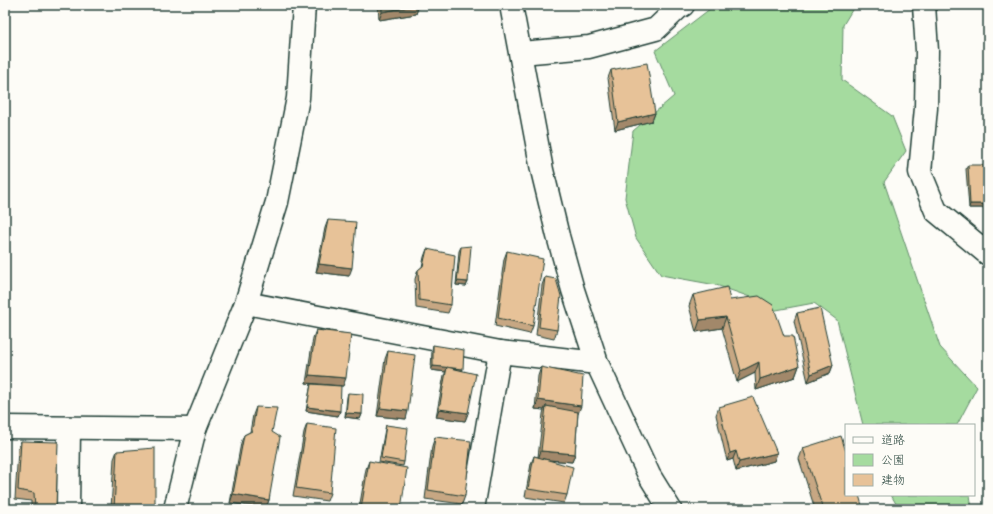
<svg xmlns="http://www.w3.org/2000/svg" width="993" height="514" font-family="Kalam,'Klee One',sans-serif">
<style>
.green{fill:#a5db9f;stroke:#628c6a}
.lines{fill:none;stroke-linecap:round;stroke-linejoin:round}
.minor-casing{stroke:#1f3d34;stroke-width:25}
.minor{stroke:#fdfcf7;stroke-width:22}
.wall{fill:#c7a783;stroke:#1f3d34}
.shaded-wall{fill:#a2886a;stroke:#1f3d34}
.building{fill:#e7c298;stroke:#1f3d34}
</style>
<rect width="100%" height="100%" fill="#fdfcf7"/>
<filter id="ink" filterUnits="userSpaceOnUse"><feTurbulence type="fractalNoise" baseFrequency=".025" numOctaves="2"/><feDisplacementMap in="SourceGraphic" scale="8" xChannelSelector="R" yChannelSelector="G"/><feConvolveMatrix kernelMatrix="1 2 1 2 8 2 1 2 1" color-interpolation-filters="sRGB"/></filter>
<g filter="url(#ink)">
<!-- green -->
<g class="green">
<path d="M715,5H855L843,25L842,80L892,116L906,151L884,182L940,347L977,387L957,425H863L837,320L814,303L771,311L753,298L716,285L661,275L636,238L625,198L633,131L674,96L655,51Z"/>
<path d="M891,495H970L972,509H899Z"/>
</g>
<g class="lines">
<defs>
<g id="minor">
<path d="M511,5L542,170L558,236L573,290L597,363L649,475L670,509"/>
<path d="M924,5L927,51L926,108L920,172L936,211L988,254"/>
<path d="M521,53L589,47L656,29L678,8L683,5"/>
<path d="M246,303L500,352"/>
<path d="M5,427L195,429"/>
<path d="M68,509L69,428"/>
<path d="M175,509L195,429L246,303L277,202L298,98L304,5"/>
<path d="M473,509L500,352L597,363"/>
</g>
</defs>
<!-- minor casing -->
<use href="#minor" class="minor-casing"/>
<!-- minor -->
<use href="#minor" class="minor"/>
</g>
<!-- wall -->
<g class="wall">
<path d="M378,5H419L416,14L379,20Z"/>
<path d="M611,70L655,113L652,121L615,130L608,78Z"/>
<path d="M968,165L988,204L986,208H969L966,169Z"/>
<path d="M328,220L349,276L316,272L325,228Z"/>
<path d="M461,247L468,282L466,286L456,285L459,251Z"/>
<path d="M427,249L451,305L448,313L416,308L415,279L418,270L422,267L424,257Z"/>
<path d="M507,251L533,326L530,334L495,326L504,259Z"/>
<path d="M545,277L557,330L554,339L536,335L542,285Z"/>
<path d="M693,295L730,300L784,336L799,366L795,377L756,390L755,373L737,382L722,328L696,332L689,306Z"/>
<path d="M797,313L833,365L830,373L808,382L794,321Z"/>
<path d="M316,330L343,386L306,383L313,338Z"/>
<path d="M433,345L463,371L468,413L465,421L436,417L444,375L446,372L431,370L432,350Z"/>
<path d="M388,351L406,419L377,416L385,359Z"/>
<path d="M541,367L578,413L575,454L572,462L548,460L567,495L564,503L525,497L531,464L534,456L538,457L543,414L544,410L535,409L538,376Z"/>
<path d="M311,384L340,411L338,416L306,411L310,389Z"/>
<path d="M348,393L362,414L360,419L345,417L347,397Z"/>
<path d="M256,407L272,432L269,500L266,508L230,503L241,443L244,435L250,432L253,415Z"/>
<path d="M719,407L777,453L774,461L736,471L733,459L727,461L716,415Z"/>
<path d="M307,424L330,493L327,501L293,496L304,432Z"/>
<path d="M386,425L404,462L403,466L379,462L385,429Z"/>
<path d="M435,437L465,496L462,504L425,499L432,446Z"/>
<path d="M21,441L56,509H31V501L15,499L18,449Z"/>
<path d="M803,448L863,509H815L799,459Z"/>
<path d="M117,451L155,509H111L114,459Z"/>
<path d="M369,461L401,509H359L366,469Z"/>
</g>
<!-- shaded-wall -->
<g class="shaded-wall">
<path d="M419,5L416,14L379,20L382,12Z"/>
<path d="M655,113L652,121L615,130L618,122Z"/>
<path d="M970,204H988L986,208H969Z"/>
<path d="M319,264L352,268L349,276L316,272Z"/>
<path d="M457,281L468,282L466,286L456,285Z"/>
<path d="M726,317L722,328L696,332L700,320Z"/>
<path d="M759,362L755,373L737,382L741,371Z"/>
<path d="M833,365L830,373L808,382L811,374Z"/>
<path d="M433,366L447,367L446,372L431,370Z"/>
<path d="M799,366L795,377L756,390L760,379Z"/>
<path d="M447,367L463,369L462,373Z"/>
<path d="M309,375L346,378L343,386L306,383Z"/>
<path d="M538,400L581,406L578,414L546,406L544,410L535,409Z"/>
<path d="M307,407L340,411L338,416L306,411Z"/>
<path d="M380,408L408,411L406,419L377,416Z"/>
<path d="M439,409L468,413L465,421L436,417Z"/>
<path d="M346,413L362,414L360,419L345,417Z"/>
<path d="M541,451L575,454L572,462L538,459Z"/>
<path d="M736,451L733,459L727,461L730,453Z"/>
<path d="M777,453L774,461L736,471L739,462Z"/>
<path d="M233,494L269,500L266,508L230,503Z"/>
</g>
<!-- building -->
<g class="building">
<path d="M382,5H419L382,12Z"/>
<path d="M647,63L655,113L618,122L611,70Z"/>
<path d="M968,165H984L988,204H970Z"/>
<path d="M328,220L356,222L352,268L319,264Z"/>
<path d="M471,246L468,282L457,281L461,247Z"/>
<path d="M427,249L455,255L451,305L419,300L418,270L423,266Z"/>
<path d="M507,251L543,259L533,326L498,318Z"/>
<path d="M545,277L556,279L561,296L557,330L539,327Z"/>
<path d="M727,287L730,300L759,296L773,305L784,336H793L799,366L760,379L759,362L741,371L726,317L700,320L693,295Z"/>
<path d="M820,308L833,365L811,374L797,313Z"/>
<path d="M316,330L351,334L346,378L309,375Z"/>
<path d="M433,345L464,350L463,369L433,366Z"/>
<path d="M388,351L415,355L408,411L380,408Z"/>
<path d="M447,367L476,374L468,413L439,409Z"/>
<path d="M541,367L583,376L581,406L538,400Z"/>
<path d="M311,384L341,386L340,411L307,407Z"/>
<path d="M348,393L363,394L362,414L346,413Z"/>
<path d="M753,397L777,453L739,462L736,451L730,453L719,407Z"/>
<path d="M546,406L578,412L575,454L541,451Z"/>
<path d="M256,407L277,408L272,432L280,437L269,500L233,494L244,435L252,431Z"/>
<path d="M307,424L336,428L330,493L296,488Z"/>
<path d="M386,425L408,428L404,462L381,458Z"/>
<path d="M841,436L846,452V495H859L863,509H823L803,448Z"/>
<path d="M435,437L471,441L465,496L428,490Z"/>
<path d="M21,441L58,442L56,509H35L34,493L18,490Z"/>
<path d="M155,448V509H114L117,451Z"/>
<path d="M534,456L573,467L567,495L528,489Z"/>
<path d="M369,461L407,468L401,509H361Z"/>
</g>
</g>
<!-- margin -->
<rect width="993" height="514" fill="none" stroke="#fdfcf7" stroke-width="20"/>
<rect x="10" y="10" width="973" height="494" fill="none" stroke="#1f3d34" stroke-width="1.5" filter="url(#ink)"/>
<!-- legend -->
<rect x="845" y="424" width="130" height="72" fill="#fdfcf7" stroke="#a4b0a9"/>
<rect x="853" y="437" width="20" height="6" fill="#fdfcf7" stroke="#a4b0a9"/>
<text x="881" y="444" font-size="12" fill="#1f3d34">道路</text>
<rect x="853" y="454" width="20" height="12" fill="#a5db9f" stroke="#a4b0a9"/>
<text x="881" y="464" font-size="12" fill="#1f3d34">公園</text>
<rect x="853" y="474" width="20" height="12" fill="#e7c298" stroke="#a4b0a9"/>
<text x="881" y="484" font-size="12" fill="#1f3d34">建物</text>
</svg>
